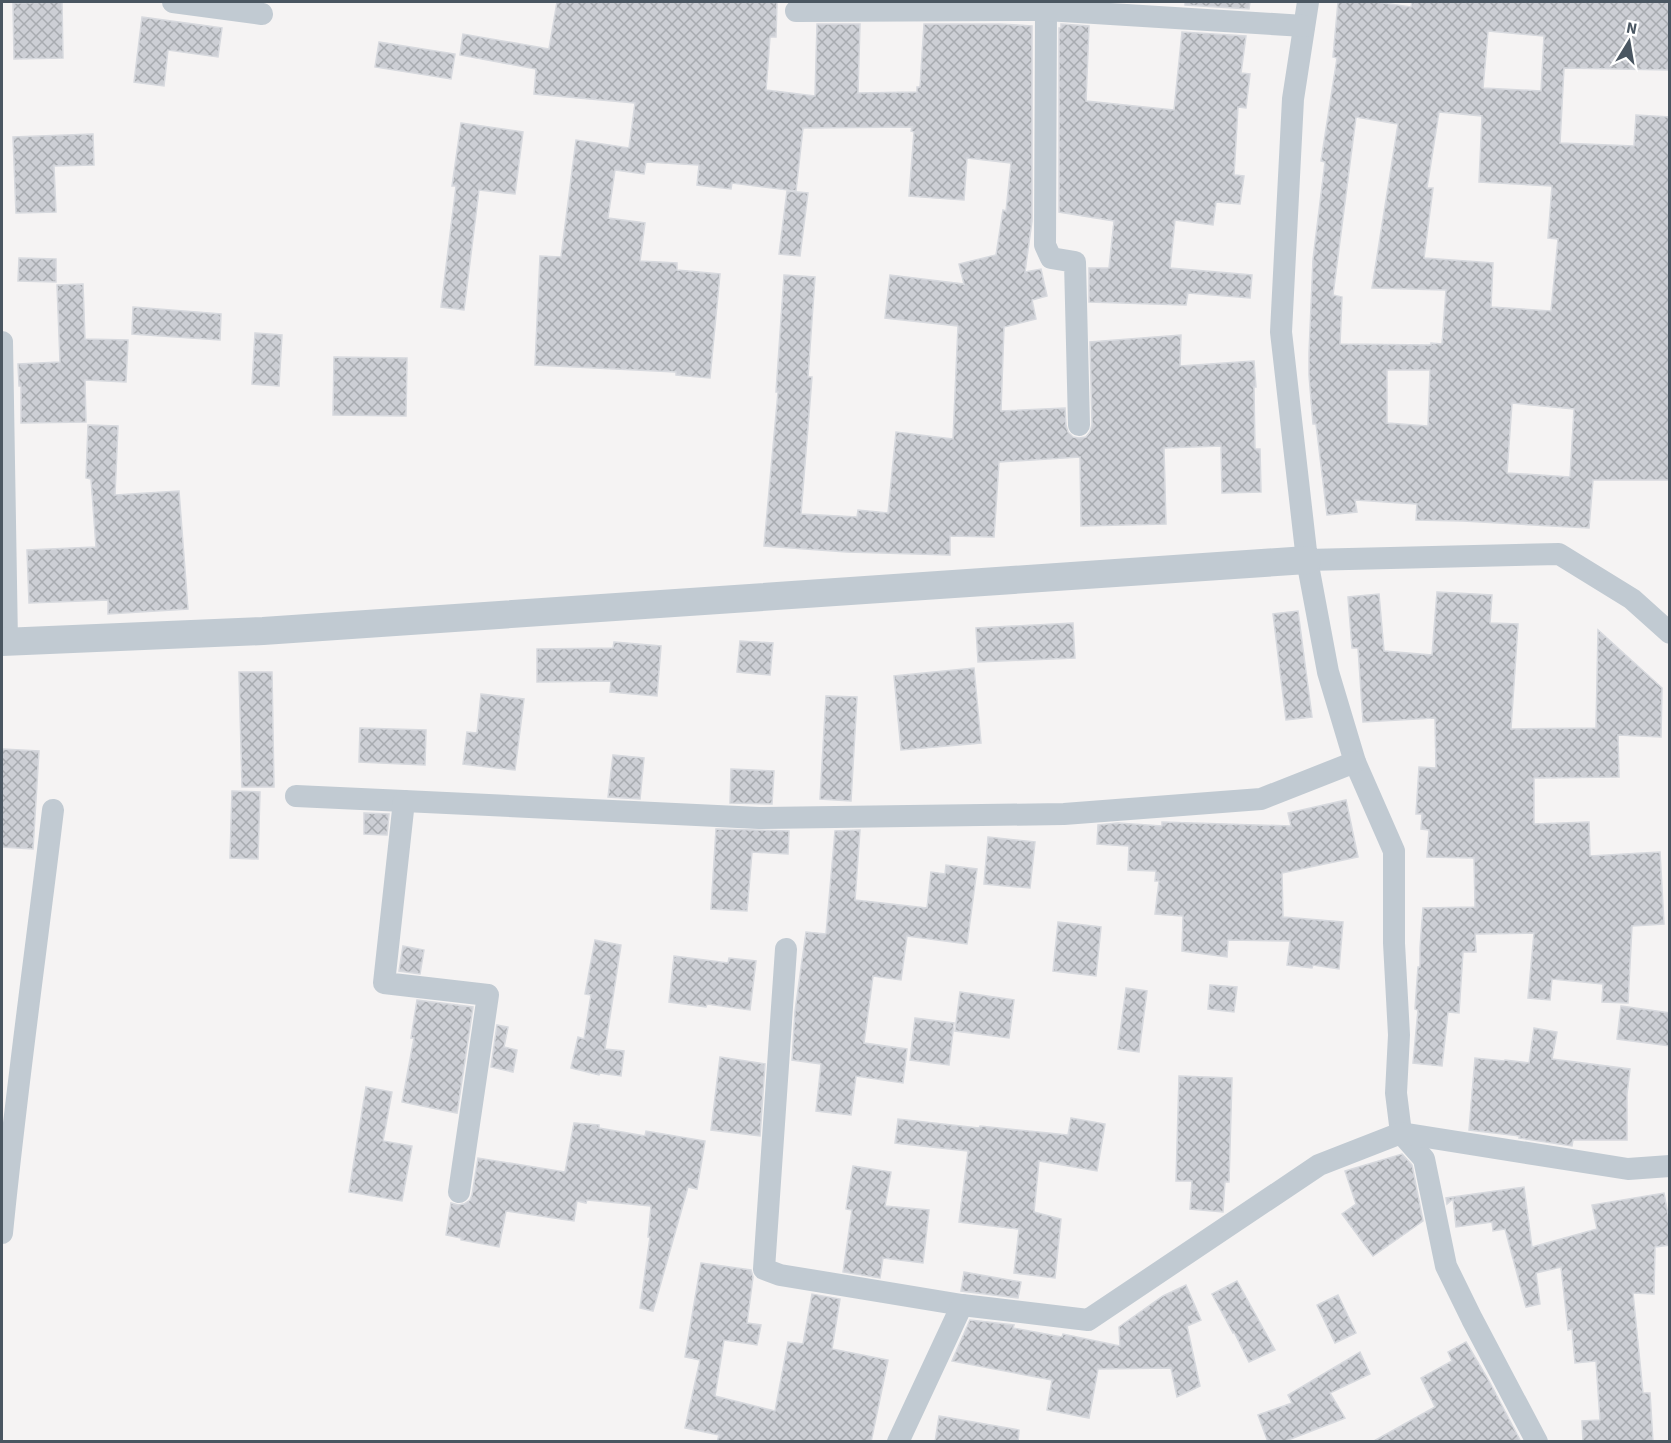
<svg xmlns="http://www.w3.org/2000/svg" width="1671" height="1443" font-family="'Source Sans 3',sans-serif">
<style>
.building{fill:url(#building-cross-hatch);stroke:#d7d9de;stroke-width:1.5;fill-rule:evenodd}
.lines{fill:none;stroke-linecap:round;stroke-linejoin:round}
.minor{stroke:#c1cad2;stroke-width:22}
.tertiary{stroke:#c1cad2;stroke-width:28}
</style>
<defs>
<pattern id="building-cross-hatch" width="8" height="8" patternUnits="userSpaceOnUse" patternTransform="scale(1.5)"><rect width="8" height="8" fill="#cdcfd5"/><path d="M0 0l8 8M0 8l8-8" fill="none" stroke="#a8abb0"/></pattern>
</defs>
<rect width="100%" height="100%" fill="#f5f3f3"/>
<!-- building -->
<g class="building">
<path d="M62,2L63,58L14,59L13,3Z"/>
<path d="M557,2H777L776,37H770L766,90L815,96L817,24H860L858,93L917,92V87H920L924,24H1000L1032,26V221L1025,272L1041,269L1047,296L1032,300L1036,319L1004,327L1001,411L1065,408L1066,425L1068,432L1073,437L1079,438L1086,437L1090,432L1092,425L1090,342L1181,335L1180,366L1254,361L1256,387H1254L1255,449H1260L1261,492L1222,493L1221,446L1164,448L1166,524L1081,526L1080,457L999,462L994,537L950,536V555L847,552L764,546L778,392H776L784,275L815,277L808,377H812L801,514L857,517L858,510L888,513L896,432L953,439L958,326L885,318L890,275L964,284L959,264L996,255L1003,210L1006,211L1011,163L967,158L964,200L909,196L914,132L911,131L912,127L803,128L796,191L732,183L731,189L697,185L699,165L646,162L644,174L615,170L608,218L645,223L640,261L677,263V270L720,274L710,378L676,375V372L535,365L540,256L561,257L576,140L629,148L635,103L534,94L536,69L460,55L463,34L549,49Z"/>
<path d="M1185,2H1250L1249,9L1185,5Z"/>
<path d="M1338,2H1376L1411,7L1412,2H1670V70L1564,68L1560,143L1634,146L1636,115L1670,117V480H1593L1589,528L1463,521L1416,520L1417,504L1355,500L1357,512L1327,515L1316,424H1313L1309,375V353L1313,259L1325,162L1321,161L1337,58L1333,57ZM1488,31L1544,36L1541,91L1483,88ZM1439,112L1482,116L1479,182L1552,186L1548,238L1558,239L1551,311L1491,307L1493,263L1424,258L1433,188H1427ZM1356,117L1398,124L1372,288L1446,290L1442,344L1431,343V345L1340,344L1342,297L1333,295ZM1387,370H1430L1428,426L1387,423ZM1512,403L1574,409L1570,477L1507,473Z"/>
<path d="M142,17L222,28L218,57L168,50L164,86L134,82Z"/>
<path d="M1061,24L1089,26L1086,101L1174,110L1182,32L1246,36L1241,73L1250,74L1246,108L1238,107L1234,175L1244,176L1240,204L1216,202L1213,225L1175,220L1170,268L1252,275L1250,298L1188,293L1186,305L1089,302V268H1109L1114,221L1059,212V28H1061Z"/>
<path d="M379,42L455,54L451,79L375,67Z"/>
<path d="M461,123L523,132L515,194L479,190L464,310L441,307L456,186H452Z"/>
<path d="M93,134L94,165L54,166L56,212L16,213L13,137Z"/>
<path d="M787,191L808,193L800,256L779,254Z"/>
<path d="M19,258L56,259V282L18,281Z"/>
<path d="M83,284L85,339L128,340L126,382L85,380L86,422L21,423V386H19L18,364L60,362L57,285Z"/>
<path d="M133,307L221,314L220,340L132,334Z"/>
<path d="M255,333L282,335L279,386L252,384Z"/>
<path d="M334,357L407,358L406,416L333,415Z"/>
<path d="M88,425L118,426L115,495L179,491L188,609L108,614V600L29,603L27,550L96,547L91,479L86,478Z"/>
<path d="M1437,592L1492,595L1490,623L1518,624L1511,729L1596,728L1598,630L1662,688L1661,737L1618,735L1619,777L1534,778V824L1589,822L1590,856L1660,852L1664,924L1632,926L1628,1003L1602,1002L1603,984L1552,979L1550,1000L1528,998L1534,933L1475,934L1476,952H1463L1459,1013L1448,1012L1442,1066L1413,1063L1418,1010L1415,1009L1418,967H1420V948L1423,908L1475,907L1474,858L1427,857L1429,830L1421,829L1422,814H1416L1419,767L1436,768L1435,718L1363,722L1358,648H1352L1348,597L1379,594L1384,651L1432,655Z"/>
<path d="M1298,611L1312,717L1286,720L1273,614Z"/>
<path d="M1073,623L1075,658L978,662L976,628Z"/>
<path d="M740,641L773,643L770,675L737,672Z"/>
<path d="M614,642L661,646L657,696L610,692L611,681L537,682V649L613,648Z"/>
<path d="M974,668L981,743L901,750L894,676Z"/>
<path d="M239,672H272L274,787H242Z"/>
<path d="M481,694L524,699L515,770L463,764L467,732L477,733Z"/>
<path d="M826,696L857,697L851,801L820,799Z"/>
<path d="M360,728L426,730L425,765L359,762Z"/>
<path d="M2,749L39,751L33,849L2,847Z"/>
<path d="M613,755L644,758L640,799L608,797Z"/>
<path d="M731,769L774,771L772,804L730,803Z"/>
<path d="M232,791L260,792L258,859L230,858Z"/>
<path d="M1346,800L1358,857L1282,873L1283,917L1343,922L1339,969L1313,965L1312,968L1287,965L1290,941L1228,940L1227,957L1182,951L1183,916L1155,914L1159,881H1155L1156,871L1128,870L1129,846L1097,844L1098,825L1118,823L1162,826V822L1291,826L1288,813Z"/>
<path d="M364,813L389,814L387,835L364,834Z"/>
<path d="M716,829L789,831L788,854L752,852L747,911L711,909Z"/>
<path d="M860,830L855,900L927,908L931,872L945,874L946,865L977,869L967,944L907,936L901,980L873,976L864,1043L907,1049L903,1083L856,1076L851,1115L816,1111L821,1064L792,1060L795,1011L806,932L826,934L835,831Z"/>
<path d="M988,837L1035,842L1030,888L984,884Z"/>
<path d="M1058,922L1101,927L1096,976L1053,971Z"/>
<path d="M595,940L621,945L605,1049L624,1051L621,1076L600,1073L599,1075L571,1068L578,1037L584,1039L591,995L585,994Z"/>
<path d="M403,946L424,950L420,974L399,971Z"/>
<path d="M674,956L728,963L729,958L756,961L750,1010L707,1004L706,1007L669,1002Z"/>
<path d="M1210,985L1237,987L1234,1012L1208,1009Z"/>
<path d="M1126,988L1147,991L1139,1052L1118,1049Z"/>
<path d="M960,992L1014,1000L1009,1038L955,1031Z"/>
<path d="M417,1000L473,1007L457,1113L402,1102L414,1038H411Z"/>
<path d="M1621,1006L1670,1013V1046L1617,1039Z"/>
<path d="M915,1018L954,1023L949,1065L910,1060Z"/>
<path d="M497,1025L508,1027L504,1047L517,1050L513,1072L491,1067Z"/>
<path d="M1534,1028L1557,1032L1552,1059L1630,1069L1627,1094V1140H1573L1572,1146L1519,1138L1520,1136L1469,1130L1475,1058L1504,1061L1505,1060L1529,1063Z"/>
<path d="M720,1057L765,1064L760,1136L711,1130Z"/>
<path d="M1179,1076L1232,1078L1229,1182H1225L1223,1212L1190,1209L1192,1181H1176Z"/>
<path d="M366,1087L392,1092L383,1141L412,1146L402,1201L349,1192Z"/>
<path d="M1071,1118L1105,1124L1097,1171L1039,1161L1034,1212L1061,1219L1055,1278L1014,1273L1019,1229L959,1222L968,1151L895,1143L898,1119L979,1128L980,1126L1068,1135Z"/>
<path d="M574,1123L599,1125V1128L645,1136L646,1131L705,1141L697,1189L688,1187L653,1311L640,1308L650,1237H648L651,1206L587,1200L586,1203L577,1201L574,1221L506,1211L499,1247L461,1240V1238L446,1235L451,1203L458,1205L464,1204L470,1200L472,1195L478,1158L565,1172Z"/>
<path d="M1402,1154L1412,1165L1423,1221L1373,1256L1342,1214L1356,1204L1345,1171Z"/>
<path d="M853,1166L891,1172L885,1206L929,1210L923,1263L883,1258L880,1278L843,1272L852,1210L846,1209Z"/>
<path d="M1524,1187L1532,1247L1597,1229L1592,1205L1664,1193L1670,1225V1245L1655,1247L1654,1294L1633,1293L1643,1393H1650L1653,1442H1583L1582,1421L1600,1420L1596,1361L1575,1363L1572,1329L1568,1330L1561,1267L1536,1273L1540,1304L1526,1307L1505,1229L1493,1231L1492,1222L1456,1227L1453,1199L1447,1204L1446,1198Z"/>
<path d="M701,1263L751,1270L753,1277L747,1323L761,1325L757,1345L724,1340L715,1396L775,1411L788,1342L803,1344L812,1294L840,1299L832,1349L888,1360L871,1442H717L719,1435L685,1428L700,1360L685,1357Z"/>
<path d="M964,1272L1021,1282L1018,1298L961,1291Z"/>
<path d="M1237,1281L1275,1350L1249,1362L1234,1332L1233,1333L1212,1294Z"/>
<path d="M1186,1285L1201,1320L1187,1326L1200,1386L1177,1397L1171,1368L1098,1369L1089,1418L1047,1410L1052,1380L952,1361L970,1320L1014,1325L1013,1328L1062,1337L1063,1334L1120,1346L1119,1327L1163,1296Z"/>
<path d="M1338,1295L1356,1333L1335,1343L1317,1305Z"/>
<path d="M1466,1342L1489,1381L1521,1442H1372L1435,1407L1421,1378L1452,1361L1448,1352Z"/>
<path d="M1360,1352L1370,1374L1330,1393L1345,1418L1283,1442H1268L1258,1415L1292,1403L1288,1395Z"/>
<path d="M939,1416L1019,1430L1018,1442H935Z"/>
</g>
<g class="lines">
<!-- minor -->
<g class="minor">
<path d="M173,2L262,14"/>
<path d="M1308,2L1293,99L1281,332L1307,560L1559,554L1632,599L1670,633"/>
<path d="M1046,10L1045,245L1051,258L1075,262L1079,425"/>
<path d="M796,11L1046,10L1304,26"/>
<path d="M2,342L7,642"/>
<path d="M1307,560L1328,672L1355,762L1394,851V943L1399,1035L1396,1093L1401,1133L1424,1159L1446,1266L1472,1319L1537,1442"/>
<path d="M296,796L404,801"/>
<path d="M786,949L764,1269L780,1275L962,1305"/>
<path d="M459,1192L488,995L384,983L404,801L759,818L1064,814L1261,799L1355,762"/>
<path d="M2,1233C16,1091 36,951 53,810"/>
<path d="M898,1442L962,1305L1088,1320L1319,1165L1401,1133L1628,1169L1670,1166"/>
</g>
<!-- tertiary -->
<path class="tertiary" d="M2,642L263,631L1307,560"/>
</g>
<!-- border -->
<rect width="1671" height="1443" fill="none" stroke="#4a5661" stroke-width="6"/>
<!-- north arrow -->
<g transform="translate(1629 42) rotate(11)" stroke="#ffffff" stroke-width="4.5" paint-order="stroke">
<path d="M0-4.5L10 22L0 15L-10 22Z" fill="#4a5661"/>
<text y="-9" font-size="16" font-weight="bold" text-anchor="middle" fill="#4a5661">N</text>
</g>
</svg>
